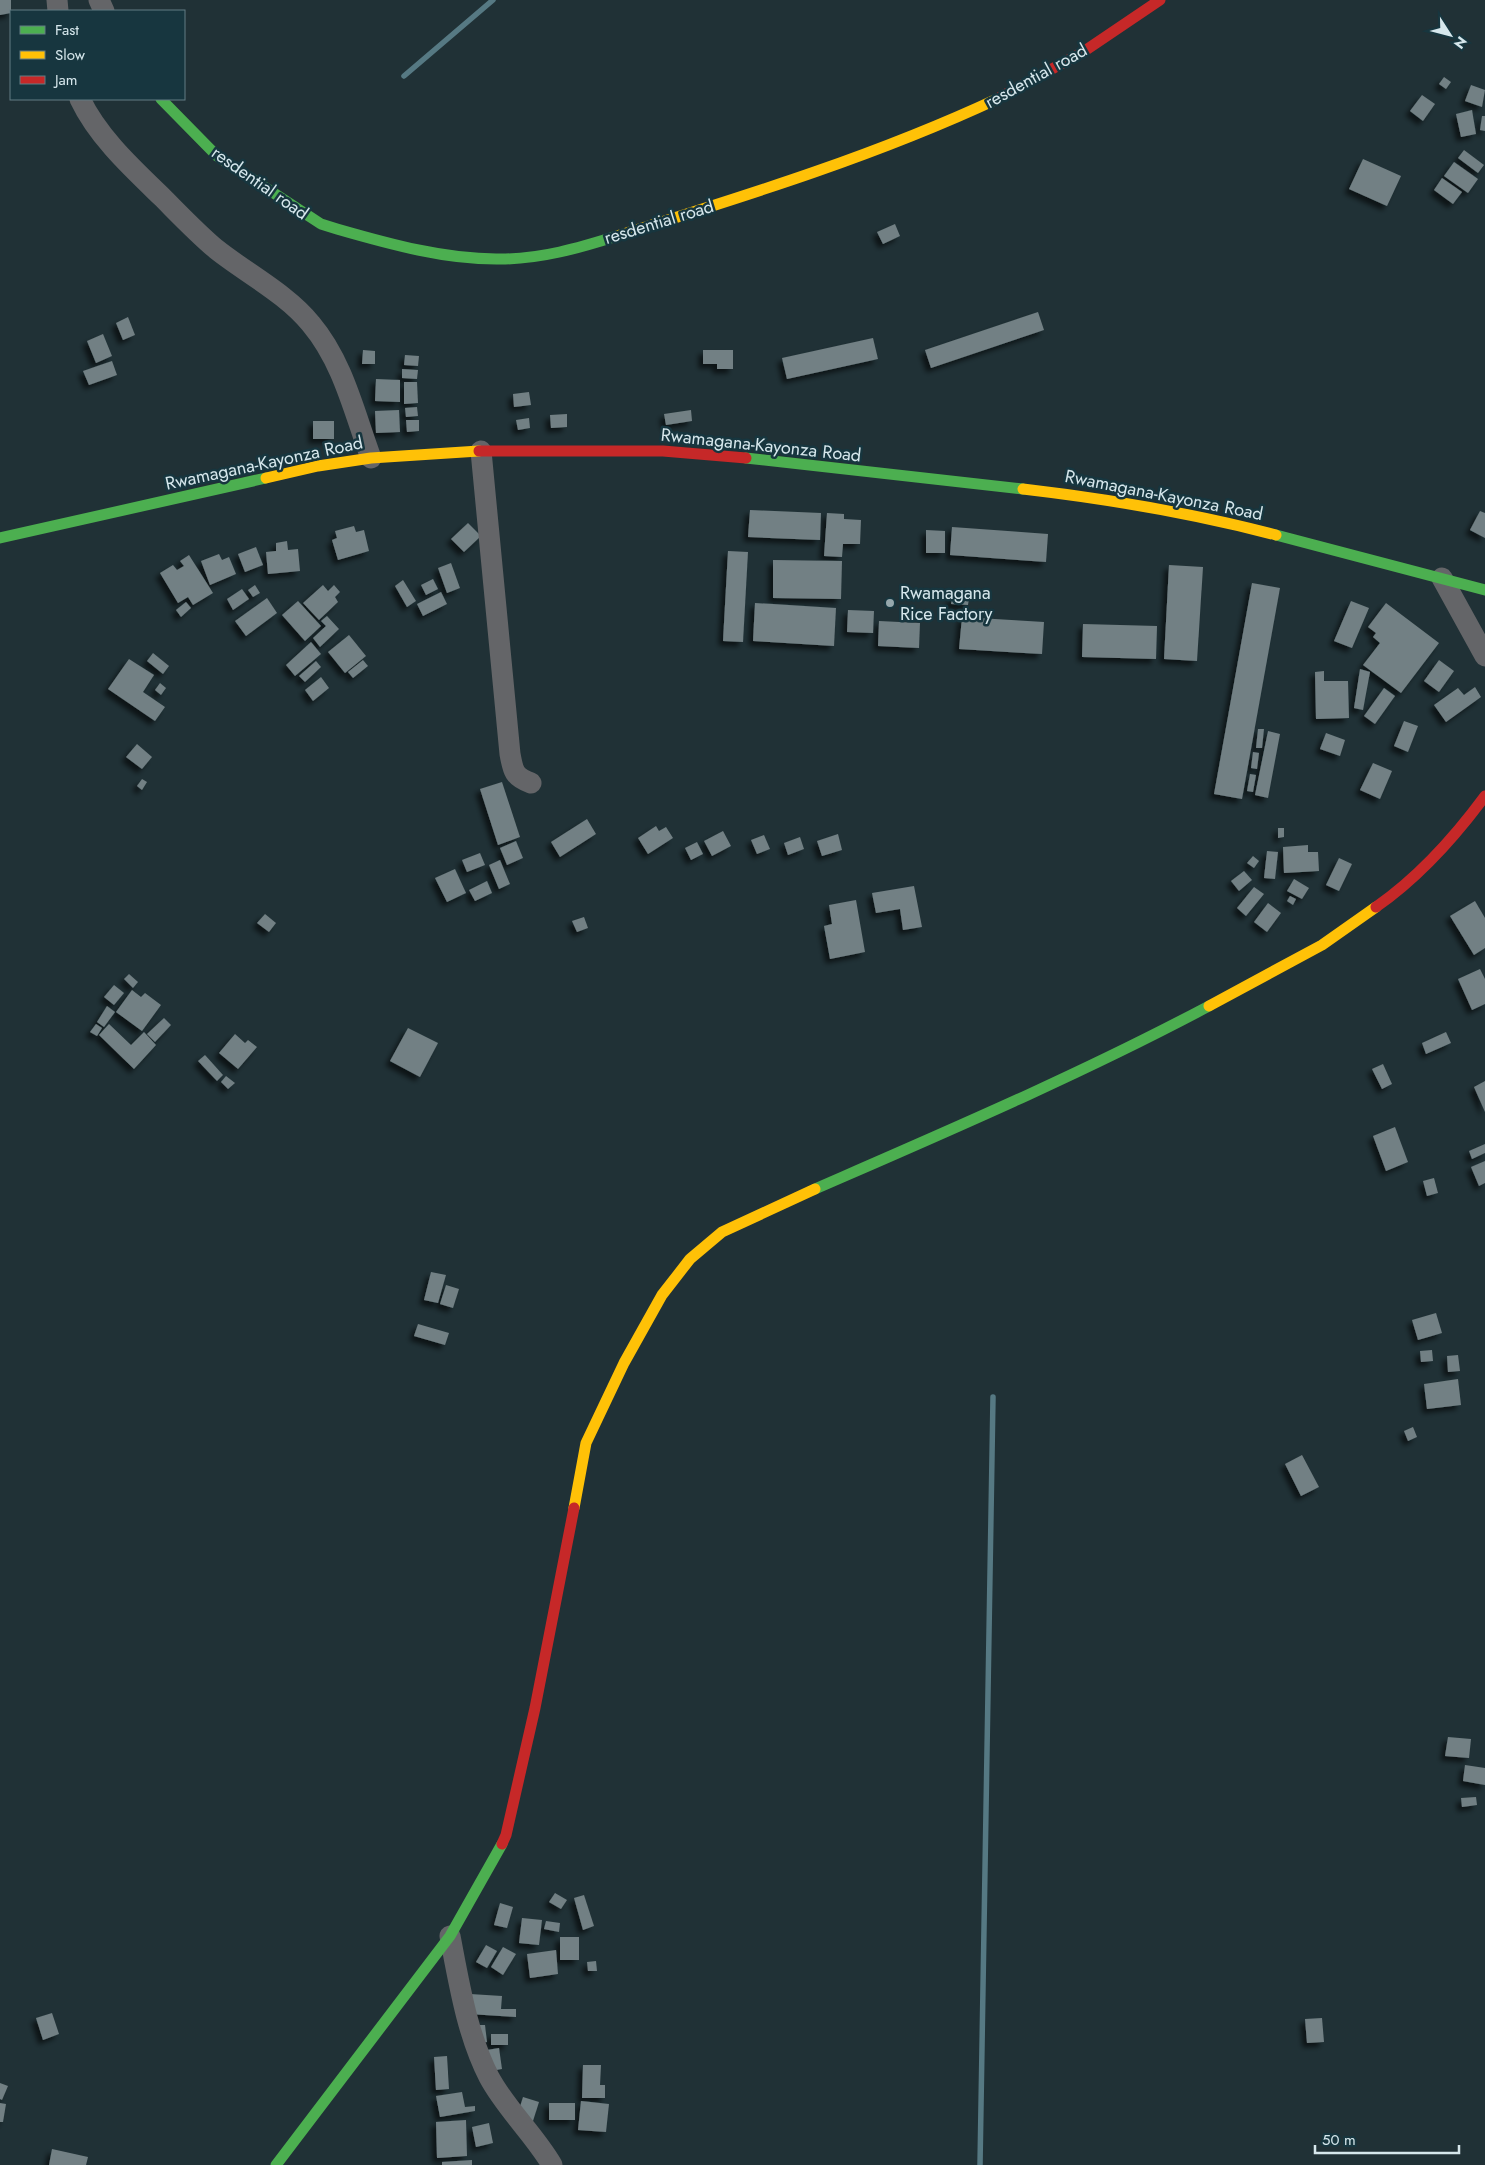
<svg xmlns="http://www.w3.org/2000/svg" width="1485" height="2165" font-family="Jost,sans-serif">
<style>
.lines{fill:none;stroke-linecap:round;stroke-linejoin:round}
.stream{stroke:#567983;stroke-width:5.5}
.building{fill:#728084;filter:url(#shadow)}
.street{stroke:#646568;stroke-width:21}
.fast{stroke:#4caf50;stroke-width:11}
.slow{stroke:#ffc107;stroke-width:11}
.jam{stroke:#c62828;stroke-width:11}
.poi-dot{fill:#96a7ac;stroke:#17363f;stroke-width:2}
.labels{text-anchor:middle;stroke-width:5;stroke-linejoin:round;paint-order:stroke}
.street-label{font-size:18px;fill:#d6e7ec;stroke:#17363f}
.poi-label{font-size:18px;fill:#d6e7ec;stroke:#17363f;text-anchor:start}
</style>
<defs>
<filter id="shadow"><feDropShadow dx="-4.5" dy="4.5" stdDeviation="2.5" flood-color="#0009"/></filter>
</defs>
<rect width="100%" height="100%" fill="#203136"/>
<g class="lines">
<!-- stream -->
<g class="stream">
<path d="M404,76L493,0"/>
<path d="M980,2165L993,1397"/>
</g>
</g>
<!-- building -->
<g class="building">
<path d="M0,0H11V13L0,15Z"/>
<path d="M1444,77L1451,82L1446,89L1439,84Z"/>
<path d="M1471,85L1485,90L1482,107L1465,101Z"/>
<path d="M1422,95L1435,104L1423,121L1410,111Z"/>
<path d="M1472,110L1476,134L1461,137L1456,114Z"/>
<path d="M1482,116H1485V131L1480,130Z"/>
<path d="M1464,150L1484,165L1478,173L1458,158Z"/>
<path d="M1363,159L1401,176L1387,206L1349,189Z"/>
<path d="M1454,162L1478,179L1468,193L1444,176Z"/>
<path d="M1442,178L1462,192L1453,204L1434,190Z"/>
<path d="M895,224L900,236L883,244L877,232Z"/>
<path d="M1038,312L1044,330L931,368L925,350Z"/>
<path d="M128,317L135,335L123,340L116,323Z"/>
<path d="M103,334L112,356L96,363L87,341Z"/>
<path d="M873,338L878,359L787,379L782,358Z"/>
<path d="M363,350L375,351V364H362Z"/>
<path d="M703,350H733V369H717V364H703Z"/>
<path d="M405,355L419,356L418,366L404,365Z"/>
<path d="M112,361L117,375L89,385L83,371Z"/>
<path d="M402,369L418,370L417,379L402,378Z"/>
<path d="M376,379L400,380V402L375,401Z"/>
<path d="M404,382H417L418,403L404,404Z"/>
<path d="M529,392L531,405L514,407L513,394Z"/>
<path d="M417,407L418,416L406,417L405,408Z"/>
<path d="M399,410L400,432L376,433L375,411Z"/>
<path d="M691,410L692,421L666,425L664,414Z"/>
<path d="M567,414V427L551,428L550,415Z"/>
<path d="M529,418L530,428L518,430L516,420Z"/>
<path d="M406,420H419V431L407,432Z"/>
<rect x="313" y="421" width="21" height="18"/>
<path d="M750,510L821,513L820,540L748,537Z"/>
<path d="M1480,511L1485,513V538L1470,530Z"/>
<path d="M827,513L844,514V519L861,520L860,544H843L842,557L824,556Z"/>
<path d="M468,523L481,536L464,552L451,539Z"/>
<path d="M354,526L356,532L364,530L369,551L338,560L332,540L337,538L335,531Z"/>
<path d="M952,527L1048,534L1046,562L950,555Z"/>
<path d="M926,530L945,531V553H926Z"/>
<path d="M287,541L288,550L298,549L300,571L268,574L266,552L276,551V543Z"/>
<path d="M256,547L263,565L245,572L238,554Z"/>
<path d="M728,551L748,552L743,642L723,641Z"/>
<path d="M219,554L222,560L229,557L236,574L210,585L201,561Z"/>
<path d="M189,555L213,593L193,605L188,597L178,603L160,573L173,565L177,570L184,566L180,561Z"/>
<path d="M773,560L842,561L841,599L773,598Z"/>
<path d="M451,563L460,588L447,593L438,568Z"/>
<path d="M1169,565L1203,567L1197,661L1164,659Z"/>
<path d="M433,579L438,589L426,595L421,585Z"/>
<path d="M403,580L416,601L407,607L395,586Z"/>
<path d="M1252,583L1280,588L1242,799L1214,794Z"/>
<path d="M255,585L260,593L253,597L248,590Z"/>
<path d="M323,585L328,591L334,585L340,592L335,597L338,602L319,620L303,603Z"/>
<path d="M242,589L249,599L233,610L227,599Z"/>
<path d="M441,592L447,604L423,616L417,604Z"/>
<path d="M952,597L969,598L968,605L951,604Z"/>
<path d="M267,598L277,613L246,636L235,621Z"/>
<path d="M298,601L321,626L305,641L282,615Z"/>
<path d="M1351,601L1369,608L1352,648L1334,641Z"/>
<path d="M186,602L191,608L181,617L176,610Z"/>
<path d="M755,603L836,608L834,646L753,641Z"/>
<path d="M1386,603L1439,643L1401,693L1363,665L1380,643L1373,637L1376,633L1368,627Z"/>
<path d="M848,610L874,611L873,633L847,632Z"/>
<path d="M327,616L339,629L320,647L313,638L326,626L321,621Z"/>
<path d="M962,617L1044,622L1042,654L959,649Z"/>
<path d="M879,621L920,623L919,648L878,646Z"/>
<path d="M1083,624L1157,626L1156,659L1082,657Z"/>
<path d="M349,635L366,656L345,673L328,652Z"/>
<path d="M311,642L321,654L295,676L286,665Z"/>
<path d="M153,653L169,666L163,674L147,661Z"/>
<path d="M129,659L154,675L143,692L165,707L155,721L108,689Z"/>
<path d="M363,660L368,666L353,678L348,672Z"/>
<path d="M1439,660L1454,671L1439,692L1424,681Z"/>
<path d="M316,661L321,667L305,682L299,676Z"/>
<path d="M1360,669L1370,672L1363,710L1354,708Z"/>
<path d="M1324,671V681H1348L1349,718L1316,719L1315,672Z"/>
<path d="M321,677L329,688L313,701L305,690Z"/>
<path d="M160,683L166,688L161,695L155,690Z"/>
<path d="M1475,687L1481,697L1446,722L1434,705L1458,688L1464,695Z"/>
<path d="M1384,688L1395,696L1375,724L1364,716Z"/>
<path d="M1404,721L1418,726L1408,752L1394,746Z"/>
<path d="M1258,729H1264L1262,748H1256Z"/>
<path d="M1268,731L1280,734L1268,798L1255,795Z"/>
<path d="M1326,733L1345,740L1340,756L1320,749Z"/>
<path d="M137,744L152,757L142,769L126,757Z"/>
<path d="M1253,752L1259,753L1257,769L1251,768Z"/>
<path d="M1373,763L1392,771L1380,799L1360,790Z"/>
<path d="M1250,774L1256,775L1253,792L1247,791Z"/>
<path d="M142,779L147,782L142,790L137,786Z"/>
<path d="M502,782L520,837L498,845L480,789Z"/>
<path d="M587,819L596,834L560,857L551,842Z"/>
<path d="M656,826L659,831L666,827L673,838L648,854L638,838Z"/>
<path d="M1278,828H1284V837L1278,838Z"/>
<path d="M723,831L731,846L712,856L704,841Z"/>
<path d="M838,834L842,850L822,856L817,841Z"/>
<path d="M764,835L770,849L757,854L751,840Z"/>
<path d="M800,837L804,849L788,855L784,843Z"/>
<path d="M516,841L523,858L507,865L500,848Z"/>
<path d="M697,842L703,854L691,860L685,848Z"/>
<path d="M1308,845V852H1318L1319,871L1284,873L1283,847Z"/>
<path d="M1267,851L1278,852L1275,879L1264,878Z"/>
<path d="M480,853L485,865L467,872L462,860Z"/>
<path d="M1253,856L1259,861L1254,868L1247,863Z"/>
<path d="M1339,858L1352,864L1339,891L1326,885Z"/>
<path d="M500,860L510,884L499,889L489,865Z"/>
<path d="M455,869L466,893L447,902L435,878Z"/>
<path d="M1244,871L1252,880L1239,891L1231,881Z"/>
<path d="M1294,879L1309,888L1302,899L1287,891Z"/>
<path d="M487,881L492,893L475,901L469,890Z"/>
<path d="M914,886L922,927L903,930L900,909L876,913L872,893Z"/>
<path d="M1254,887L1264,894L1246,916L1237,908Z"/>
<path d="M1290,896L1296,899L1293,905L1287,901Z"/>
<path d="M856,900L865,952L830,959L824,926L832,924L829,905Z"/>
<path d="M1475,901L1485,918V948L1474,955L1450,916Z"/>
<path d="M1268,903L1281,913L1267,932L1254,922Z"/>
<path d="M265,914L276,923L269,932L257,923Z"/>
<path d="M584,917L588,928L577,932L572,921Z"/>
<path d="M1480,969L1485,979V1004L1472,1010L1458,979Z"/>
<path d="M129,974L138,982L133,988L124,979Z"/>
<path d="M114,985L124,993L114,1005L104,997Z"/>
<path d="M132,990L141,997L145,993L161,1005L142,1031L116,1012Z"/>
<path d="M107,1006L115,1012L104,1027L97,1022Z"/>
<path d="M164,1018L171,1025L155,1042L147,1034Z"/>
<path d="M96,1024L102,1028L97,1036L90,1032Z"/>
<path d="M109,1024L131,1045L144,1032L156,1045L134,1069L99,1035Z"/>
<path d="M408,1028L438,1043L420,1077L390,1061Z"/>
<path d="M1446,1032L1451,1043L1426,1054L1422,1043Z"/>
<path d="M235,1034L245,1043L248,1040L257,1047L238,1069L219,1053Z"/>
<path d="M205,1055L223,1075L217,1081L198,1061Z"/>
<path d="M1383,1064L1392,1084L1382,1089L1372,1069Z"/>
<path d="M226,1076L235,1083L228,1089L221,1082Z"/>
<path d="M1485,1081V1112L1474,1087Z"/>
<path d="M1395,1127L1408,1162L1386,1171L1373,1136Z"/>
<path d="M1485,1144V1153L1472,1159L1469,1151Z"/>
<path d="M1485,1161V1183L1479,1186L1471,1167Z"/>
<path d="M1434,1178L1438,1193L1427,1196L1423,1181Z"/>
<path d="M431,1272L446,1275L438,1303L424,1300Z"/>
<path d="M446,1285L459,1289L453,1308L440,1304Z"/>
<path d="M1436,1313L1442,1333L1418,1340L1412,1320Z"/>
<path d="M418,1324L449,1333L445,1345L414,1336Z"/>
<path d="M1432,1350L1433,1361L1421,1362L1420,1351Z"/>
<path d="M1458,1355L1460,1371L1448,1372L1447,1356Z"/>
<path d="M1458,1379L1461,1405L1427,1409L1424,1384Z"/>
<path d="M1413,1427L1417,1437L1408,1441L1404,1431Z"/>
<path d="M1302,1455L1319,1487L1301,1496L1285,1464Z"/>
<path d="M1448,1737L1471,1739L1469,1758L1445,1756Z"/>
<path d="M1465,1765L1485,1768V1785L1463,1781Z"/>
<path d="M1476,1797L1477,1805L1462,1807L1461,1798Z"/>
<path d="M555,1893L567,1900L561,1909L549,1902Z"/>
<path d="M584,1895L594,1926L583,1930L574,1898Z"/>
<path d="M500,1903L513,1907L507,1928L494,1925Z"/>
<path d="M522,1918L542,1920L539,1945L519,1943Z"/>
<path d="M546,1921L560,1923L559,1932L544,1929Z"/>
<rect x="560" y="1937" width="19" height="23"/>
<path d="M486,1945L497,1951L487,1968L476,1962Z"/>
<path d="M503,1947L516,1954L503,1975L491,1967Z"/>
<path d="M556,1950L558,1974L530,1978L527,1954Z"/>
<path d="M596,1961L597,1971H588L587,1962Z"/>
<path d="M470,1994L502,1996L501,2009H516V2017L469,2014Z"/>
<path d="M52,2013L59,2034L43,2040L36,2018Z"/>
<path d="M1322,2018L1324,2042L1307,2043L1305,2019Z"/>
<path d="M477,2025H485L487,2042L479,2043Z"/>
<rect x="491" y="2034" width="17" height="11"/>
<path d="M499,2048L502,2069L491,2071L487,2050Z"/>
<path d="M447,2056L449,2089L436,2090L434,2057Z"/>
<path d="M583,2065H601L600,2085H605V2098H582Z"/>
<path d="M0,2083L8,2086L2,2100L0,2099Z"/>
<path d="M462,2092L465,2107L475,2106V2111L440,2117L436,2096Z"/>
<path d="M523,2097L539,2102L533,2121L517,2116Z"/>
<path d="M581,2101L609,2104L606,2132L578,2130Z"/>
<path d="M0,2103L6,2104L3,2122H0Z"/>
<rect x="549" y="2103" width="26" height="17"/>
<path d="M466,2120L467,2156L437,2158L436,2122Z"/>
<path d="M489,2123L493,2143L476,2147L472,2127Z"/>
<path d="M52,2149L88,2157L86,2165H49Z"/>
<path d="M472,2160V2165H442V2162Z"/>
</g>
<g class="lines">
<!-- street -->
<g class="street">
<path d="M57,0L58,11"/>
<path d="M99,0L104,11"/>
<path d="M80,99C98,137 132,168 162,197C179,214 197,233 216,249C246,273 287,294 311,324C343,362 354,412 371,458"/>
<path d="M481,451L510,754C513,771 514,777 531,783"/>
<path d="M1442,578L1485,656"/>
<path d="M450,1936C459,1983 467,2034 489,2077C506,2109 534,2134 552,2165"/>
</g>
<!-- fast -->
<g class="fast">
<path d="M161,99L217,156L321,224L337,229C389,244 447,260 501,259C541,259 579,248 617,236"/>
<path d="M746,458L1023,489"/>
<path d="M1276,535L1485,590"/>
<path d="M0,538L266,478"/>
<path d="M815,1189C948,1131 1081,1074 1209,1006"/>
<path d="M276,2165L450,1936L502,1844"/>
</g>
<!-- slow -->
<g class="slow">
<path d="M617,236C745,196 875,156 997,99"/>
<path d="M266,478L318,466L371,458L479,451"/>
<path d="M1023,489C1109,499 1192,513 1276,535"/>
<path d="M1209,1006L1322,945L1376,907"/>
<path d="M574,1508L586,1443L624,1363L662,1295L690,1259L722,1232L815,1189"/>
</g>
<!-- jam -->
<g class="jam">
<path d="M997,99L1083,52L1160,0"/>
<path d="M479,451H663L746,458"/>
<path d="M1376,907C1419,877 1454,838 1485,796"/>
<path d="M502,1844L506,1835L535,1708L574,1508"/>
</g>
</g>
<!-- markers -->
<circle class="poi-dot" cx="890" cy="603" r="5"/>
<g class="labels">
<!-- street labels -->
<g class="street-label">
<text transform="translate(1036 76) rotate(-29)" y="6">resdential road</text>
<text transform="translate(260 183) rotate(35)" y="6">resdential road</text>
<text transform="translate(659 222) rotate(-17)" y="6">resdential road</text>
<text transform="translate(761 445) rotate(6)" y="6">Rwamagana-Kayonza Road</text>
<text transform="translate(264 463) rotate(-12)" y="6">Rwamagana-Kayonza Road</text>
<text transform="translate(1164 495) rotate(11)" y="6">Rwamagana-Kayonza Road</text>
</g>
<!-- poi labels -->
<g class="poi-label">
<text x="900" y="599">Rwamagana<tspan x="900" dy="21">Rice Factory</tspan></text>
</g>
</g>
<!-- legend -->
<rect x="10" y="10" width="175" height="90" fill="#17363f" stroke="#637d84"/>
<rect x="20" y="26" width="25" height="8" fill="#4caf50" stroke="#637d84"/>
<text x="55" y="35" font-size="15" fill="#d6e7ec">Fast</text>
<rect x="20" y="51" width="25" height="8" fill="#ffc107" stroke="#637d84"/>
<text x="55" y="60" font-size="15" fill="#d6e7ec">Slow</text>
<rect x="20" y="76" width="25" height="8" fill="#c62828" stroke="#637d84"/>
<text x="55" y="85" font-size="15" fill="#d6e7ec">Jam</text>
<!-- north arrow -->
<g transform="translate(1450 35) rotate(126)" stroke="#17363f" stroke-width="4" paint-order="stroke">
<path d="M0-4L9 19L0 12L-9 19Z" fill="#d6e7ec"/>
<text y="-8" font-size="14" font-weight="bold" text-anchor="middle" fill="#d6e7ec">N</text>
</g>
<!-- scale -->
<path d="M1315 2145v8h144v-8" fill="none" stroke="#d6e7ec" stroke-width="2.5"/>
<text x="1322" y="2145" font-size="15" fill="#d6e7ec" stroke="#17363f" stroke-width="4" paint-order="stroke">50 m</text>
</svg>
